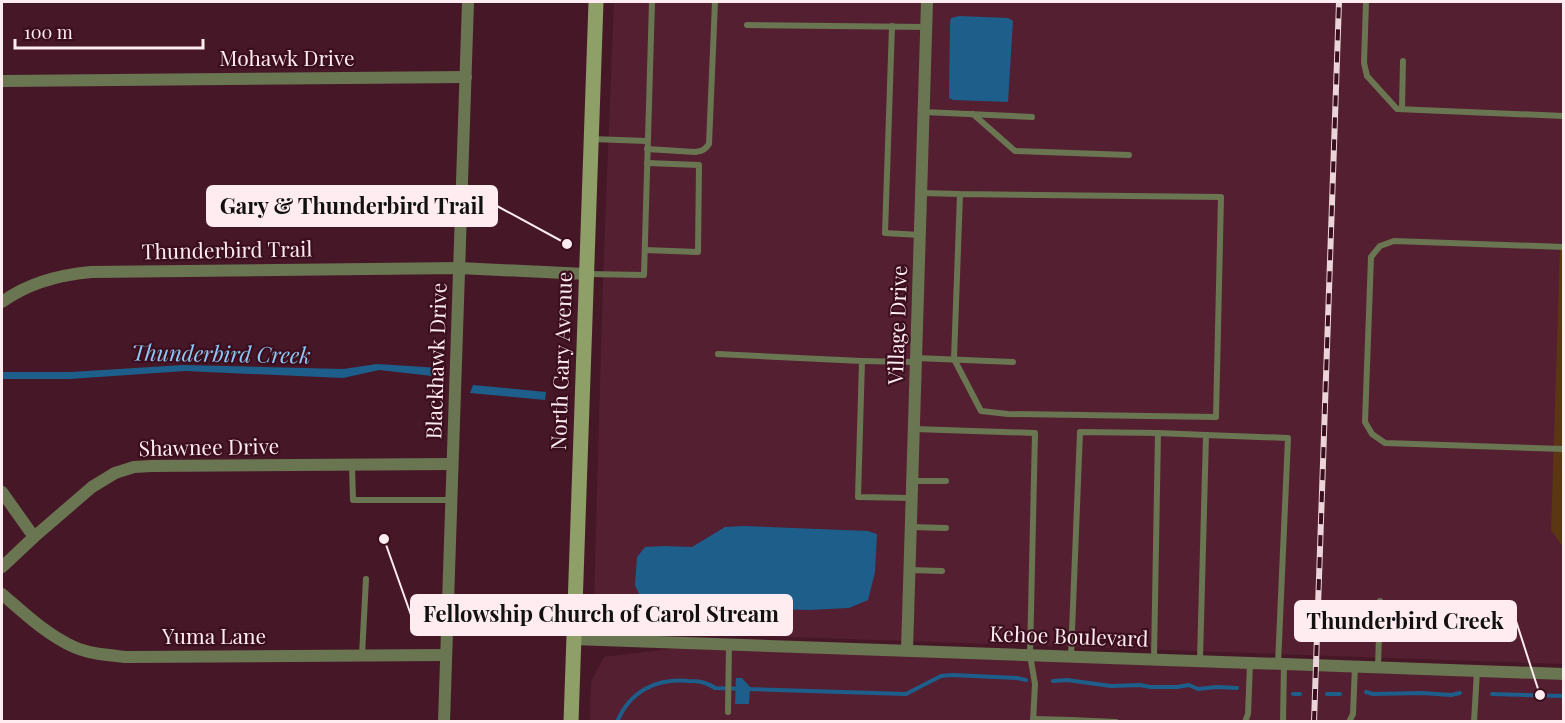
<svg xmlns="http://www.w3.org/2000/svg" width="1565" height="723" font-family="'Playfair Display',serif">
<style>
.built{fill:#541f31}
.green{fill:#5a3612}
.water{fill:#1d5e8a}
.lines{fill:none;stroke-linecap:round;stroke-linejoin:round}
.stream{stroke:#1d5e8a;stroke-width:4}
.lane{stroke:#6a7552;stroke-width:6}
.street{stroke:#6a7552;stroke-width:12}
.secondary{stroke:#8e9f67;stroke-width:15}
.rail-casing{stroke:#ebd5da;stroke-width:6}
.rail{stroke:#3b0e1e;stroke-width:4;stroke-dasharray:11;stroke-linecap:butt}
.labels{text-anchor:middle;stroke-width:4.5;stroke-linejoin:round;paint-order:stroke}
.street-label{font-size:21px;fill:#ffecf0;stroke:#3b0e1e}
.water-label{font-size:22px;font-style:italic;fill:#8dc9f7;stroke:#3b0e1e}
.leader{fill:none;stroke:#ffecf0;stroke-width:2}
.callout-dot{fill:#ffecf0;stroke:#3b0e1e;stroke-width:2}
.callout{fill:#ffecf0;stroke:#ffecf0;stroke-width:2}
.callout-label{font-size:22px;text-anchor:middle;font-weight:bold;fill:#111}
</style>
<rect width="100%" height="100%" fill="#461827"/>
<!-- built -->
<g class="built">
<path d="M614,2H1563V664L622,631L598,619L594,602L603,280Z"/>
<path d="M679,648L1564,680L1563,722H590L591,682L604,657Z"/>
</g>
<!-- green -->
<path class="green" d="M1560,248H1564L1563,547L1551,530Z"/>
<!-- water -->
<g class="water">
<path d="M959,16L1008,18L1013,21L1008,102L953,100L949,98L950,22L951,18Z"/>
<path d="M377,364L440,368L441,377L379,370L343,378L185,371L70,379H2V372H71L183,365L343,369Z"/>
<path d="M473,385L546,392L545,400L470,393Z"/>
<path d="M744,526L868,531L877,534L875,572L868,600L849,608L809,610L768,609L749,610L666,607L656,605L647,601L639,594L635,585L637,557L645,547L665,546L692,547L725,527Z"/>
<path d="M736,678H742L750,687L749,704H735Z"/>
</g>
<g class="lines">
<!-- stream -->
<g class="stream">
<path d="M1053,681L1067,680L1111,686L1140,685L1150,687H1177L1189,685L1198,689L1217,687L1237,688"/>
<path d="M1366,692L1373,694L1422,693L1451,695L1460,693"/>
<path d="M1293,694H1300"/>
<path d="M1327,694H1340"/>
<path d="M1492,694L1564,696"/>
<path d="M617,722C630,691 656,678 689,681C699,681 706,682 715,688L906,694L941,676L952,675L1017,678L1026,680"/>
</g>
<!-- lane -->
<g class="lane">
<path d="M1366,2L1364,63L1367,76L1397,109L1564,116"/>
<path d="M747,25L926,27"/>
<path d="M892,26L885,233L920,235"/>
<path d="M1402,109L1403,61"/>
<path d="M924,112L1032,117"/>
<path d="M973,114L1015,151L1129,155"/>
<path d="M591,139L647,141"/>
<path d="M647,149L695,152C702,151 705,150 709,144L715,2"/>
<path d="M921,193L960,194L1221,197L1216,417L1008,414L981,411L954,359L960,194"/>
<path d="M1564,247L1394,241L1380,246L1371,257L1365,422L1372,434L1385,443L1564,449"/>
<path d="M645,250L698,252L699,165L647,163"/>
<path d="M587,274L644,275L652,2"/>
<path d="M718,354L862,361L858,497L911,498"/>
<path d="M916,358L1013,362"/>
<path d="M862,361L915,362"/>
<path d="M914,429L1035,433L1030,655L1035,684L1033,722"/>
<path d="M1206,435L1288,438L1278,664"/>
<path d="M352,465L353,500H451"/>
<path d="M913,481H946"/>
<path d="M911,527L946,528"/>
<path d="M910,570L942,571"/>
<path d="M362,655L366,579"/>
<path d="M1071,656L1080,432L1158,433"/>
<path d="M1154,659L1158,433L1206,435L1200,660"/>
<path d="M1378,667L1380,601"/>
<path d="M728,712L729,645"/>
<path d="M1033,719L1071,720"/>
<path d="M1071,722V720L1116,722"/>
<path d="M1245,722L1248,714L1250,663"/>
<path d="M1283,722L1284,664"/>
<path d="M1349,722L1353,714L1355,666"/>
<path d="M1474,722L1477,671"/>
</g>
<!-- street -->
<g class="street">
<path d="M2,81L466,77"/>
<path d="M2,302C28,283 58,275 91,272L459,268L586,274"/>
<path d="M2,492L34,537"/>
<path d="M2,567L34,537L92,487L115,473L134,467L151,466L452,464"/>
<path d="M2,594C24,613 47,635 74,647C90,654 108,655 126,657L446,655"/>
<path d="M573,639L1564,674"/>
<path d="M907,650L927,2"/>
<path d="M444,722L468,2"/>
</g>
<!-- secondary -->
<path class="secondary" d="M571,722L596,2"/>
<defs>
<path id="rail" d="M1314,722L1339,2"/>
</defs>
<!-- rail casing -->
<use href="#rail" class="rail-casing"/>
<!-- rail -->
<use href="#rail" class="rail"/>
</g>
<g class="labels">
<!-- street labels -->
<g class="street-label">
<text x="287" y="66">Mohawk Drive</text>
<text transform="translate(227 251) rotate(-1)" y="7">Thunderbird Trail</text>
<text transform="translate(898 325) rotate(-88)" y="7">Village Drive</text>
<text transform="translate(437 361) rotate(-88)" y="7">Blackhawk Drive</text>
<text transform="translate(562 361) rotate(-88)" y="7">North Gary Avenue</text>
<text transform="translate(209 448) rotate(-1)" y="7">Shawnee Drive</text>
<text x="214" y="644">Yuma Lane</text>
<text transform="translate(1069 637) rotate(2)" y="7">Kehoe Boulevard</text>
</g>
<!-- water labels -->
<g class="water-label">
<text transform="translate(221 354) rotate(1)" y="8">Thunderbird Creek</text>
</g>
</g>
<!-- callouts -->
<path class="leader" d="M567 244L497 206M384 539L411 615M1540 695L1516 621"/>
<g class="callout-dot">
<circle cx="567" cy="244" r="6"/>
<circle cx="384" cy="539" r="6"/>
<circle cx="1540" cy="695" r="6"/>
</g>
<g class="callout">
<rect x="207" y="186" width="290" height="40" rx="6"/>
<rect x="411" y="595" width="381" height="40" rx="6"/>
<rect x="1295" y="601" width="221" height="40" rx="6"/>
</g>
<g class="callout-label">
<text x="352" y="214">Gary &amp; Thunderbird Trail</text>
<text x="601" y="622">Fellowship Church of Carol Stream</text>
<text x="1405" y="629">Thunderbird Creek</text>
</g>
<!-- border -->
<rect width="1565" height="723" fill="none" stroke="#ffecf0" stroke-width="6"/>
<!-- scale -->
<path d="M15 39v9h188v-9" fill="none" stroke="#ffecf0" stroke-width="3"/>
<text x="24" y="39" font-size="18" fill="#ffecf0" stroke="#3b0e1e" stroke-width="4.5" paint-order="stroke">100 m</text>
</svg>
